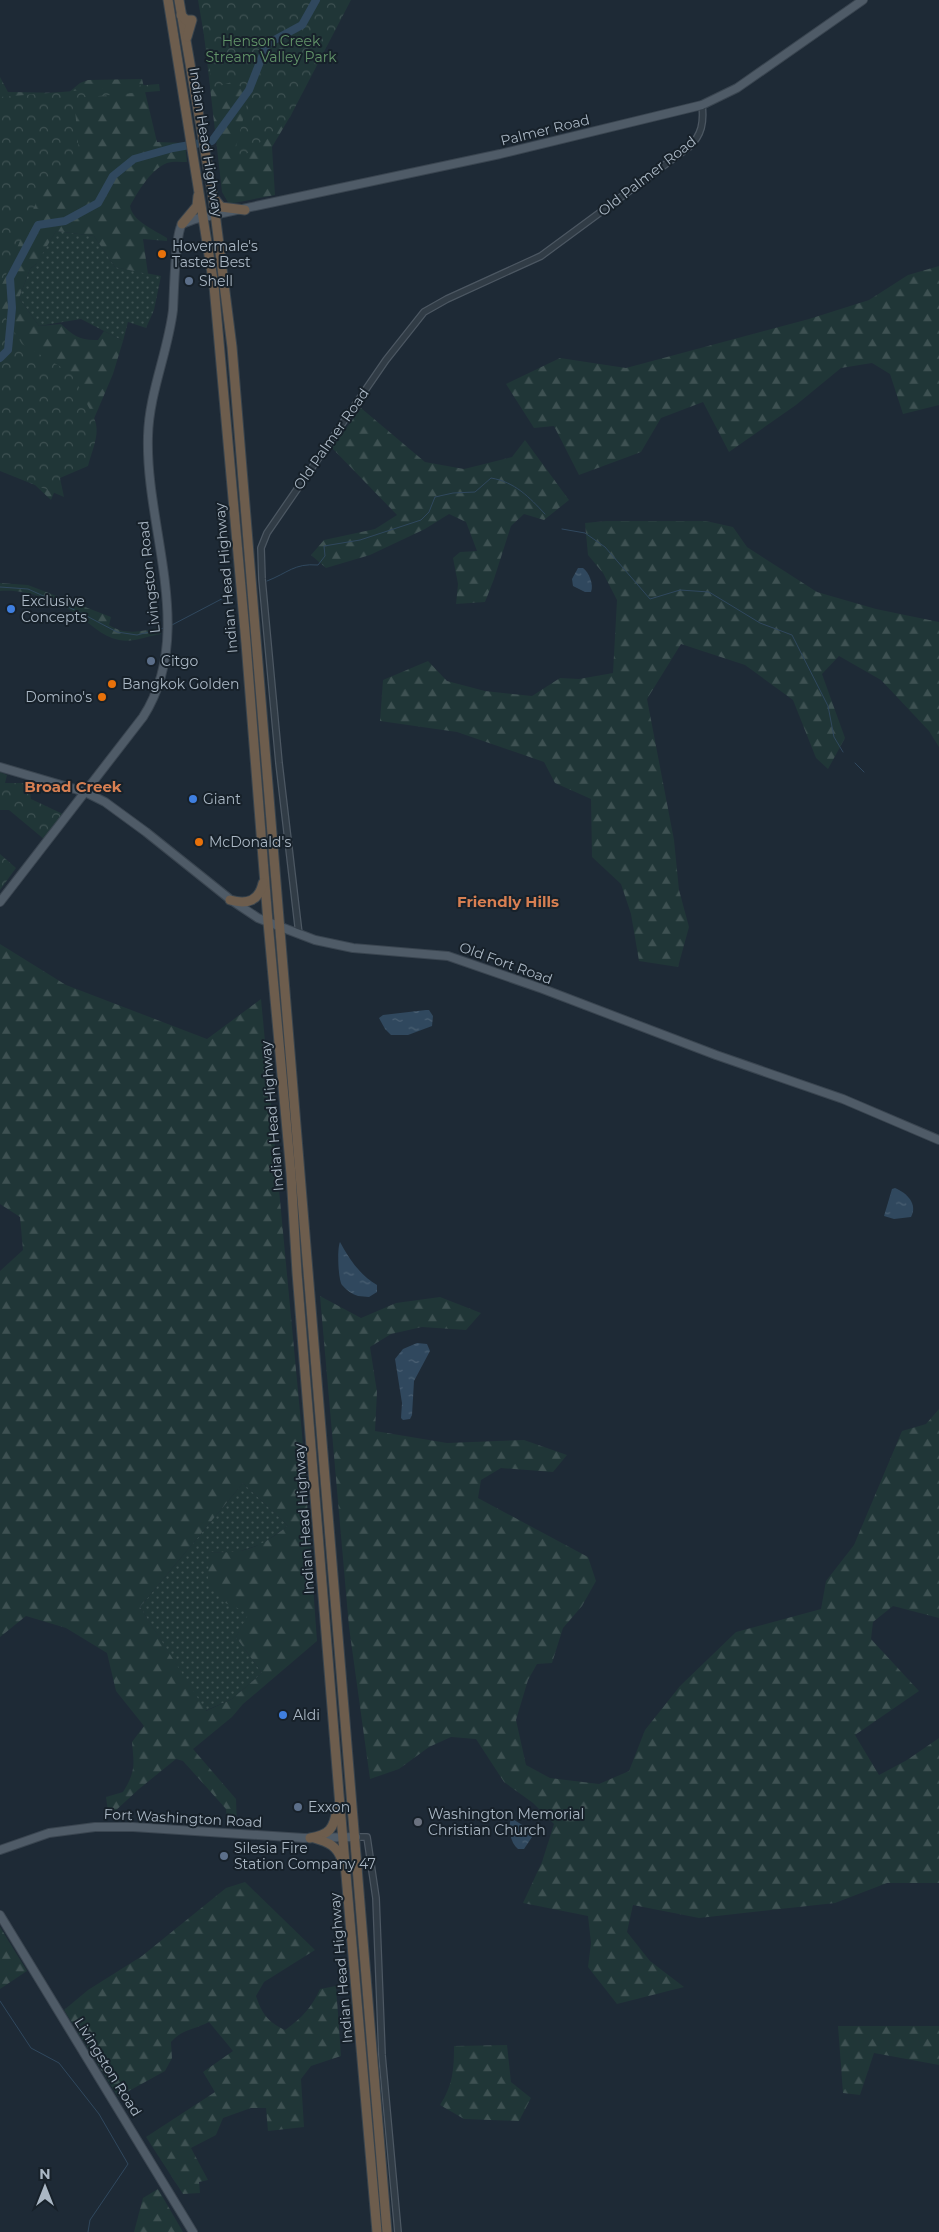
<svg xmlns="http://www.w3.org/2000/svg" width="939" height="2232" font-family="Montserrat,sans-serif">
<style>
.grass{fill:url(#grass-dots)}
.forest{fill:url(#forest-firs);fill-rule:evenodd}
.park{fill:url(#park-crowns)}
.water{fill:url(#water-ripples)}
.lines{fill:none;stroke-linecap:round;stroke-linejoin:round}
.stream{stroke:#30485e;stroke-width:1}
.river{stroke:#30485e;stroke-width:8}
.minor-casing{stroke:#4c5762;stroke-width:8}
.major-casing{stroke:#3a4550;stroke-width:10}
.highway-casing{stroke:#39444d;stroke-width:11}
.minor{stroke:#313c46;stroke-width:5.5}
.major{stroke:#4f5b67;stroke-width:8}
.highway{stroke:#6d5d4d;stroke-width:9}
.food-dot{fill:#e8710a;stroke:#17212a;stroke-width:2}
.service-dot{fill:#5c6f8a;stroke:#17212a;stroke-width:2}
.shop-dot{fill:#3f7fe0;stroke:#17212a;stroke-width:2}
.worship-dot{fill:#6b7280;stroke:#17212a;stroke-width:2}
.labels{text-anchor:middle;stroke-width:4;stroke-linejoin:round;paint-order:stroke}
.park-label{font-size:14px;fill:#629469;stroke:#17212a}
.street-label{font-size:14px;fill:#aab7c4;stroke:#17212a}
.poi-label{font-size:14px;fill:#aab7c4;stroke:#17212a;text-anchor:start}
.neighbourhood-label{font-size:15px;font-weight:bold;fill:#d77f52;stroke:#17212a}
</style>
<defs>
<pattern id="grass-dots" width="8" height="8" patternUnits="userSpaceOnUse" patternTransform="scale(1.25)"><rect width="8" height="8" fill="#203637"/><path d="M2 2h.1M6 6h.1" fill="none" stroke="#3e5152" stroke-width="1.8" stroke-linecap="round"/></pattern>
<pattern id="forest-firs" width="22" height="20" patternUnits="userSpaceOnUse" patternTransform="scale(1.25)"><rect width="22" height="20" fill="#203637"/><path d="M5 1l3.5 6h-7zM16 11l3.5 6h-7z" fill="#3e5152"/></pattern>
<pattern id="park-crowns" width="20" height="18" patternUnits="userSpaceOnUse" patternTransform="scale(1.25)"><rect width="20" height="18" fill="#203637"/><path d="M2 6a3 3 0 1 1 6 0M12 15a3 3 0 1 1 6 0" fill="none" stroke="#3e5152"/></pattern>
<pattern id="water-ripples" width="26" height="14" patternUnits="userSpaceOnUse" patternTransform="scale(1.25)"><rect width="26" height="14" fill="#30485e"/><path d="M2 4q2-2 4 0t4 0M15 11q2-2 4 0t4 0" fill="none" stroke="#4b6073"/></pattern>
</defs>
<rect width="100%" height="100%" fill="#1e2a36"/>
<!-- grass -->
<g class="grass">
<path d="M56,231L94,236L115,267L161,276L154,310L146,328L128,322L123,341L81,319L39,326L19,298L30,269L36,264Z"/>
<path d="M243,1483L288,1526L262,1544L234,1553L209,1552L250,1613L236,1637L262,1673L232,1699L205,1711L140,1607Z"/>
</g>
<!-- forest -->
<g class="forest">
<path d="M200,0L297,95L291,115L272,147L275,195L229,204L222,192Z"/>
<path d="M0,77L8,92L68,93L80,83L88,80L142,79L157,142L185,143L187,162C181,162 173,161 167,163C150,170 138,192 130,206C133,222 155,230 167,238V241L143,239L148,274L115,267L94,236L56,231L37,263L30,269L19,298L39,326L61,324C72,335 81,341 98,340L104,331L123,341L113,374L93,421L61,476L51,500L35,485L0,471Z"/>
<path d="M939,266V405L903,414L890,374L872,363L841,368L796,405L729,452L703,402L661,418L641,452L579,475L554,426L534,428L506,384L560,358L626,368L809,319L869,300L908,275Z"/>
<path d="M361,408L425,462L464,469L512,457L525,440L569,500L544,520L524,514L511,526L494,579L485,602L456,604L458,584L453,558L460,552L477,551L466,522L449,514L425,529L370,555L326,568L311,555L324,540L375,529L397,515L332,448Z"/>
<path d="M606,521H706L733,527L747,547L817,592L876,609L939,622V747L929,731L881,680L839,656L822,674L845,738L828,769L816,758L793,700L745,665L681,644L647,699L674,840L679,890L689,927L678,967L639,961L631,914L621,884L592,857L591,799L555,783L544,762L457,732L380,721L383,680L428,661L447,681L485,691L532,696L560,678L579,679L613,673L617,600L603,573L588,555L585,523Z"/>
<path d="M0,583L28,585L111,617L109,625C126,636 143,631 160,627L161,634C148,636 132,643 119,640C101,636 91,624 76,614C55,600 26,589 0,591Z"/>
<path d="M0,944L66,985L207,1039L261,999L302,1433L317,1641L243,1704L232,1717L193,1749L236,1799L237,1826L227,1825L226,1809L183,1761L176,1759L139,1789L114,1812H108L106,1797L123,1792C136,1771 134,1765 132,1742L144,1726L116,1691L107,1653L66,1628L26,1616L0,1637V1271L23,1250L20,1217L0,1204ZM243,1483L288,1526C258,1548 246,1554 209,1552L208,1580L223,1602L249,1613L236,1637L262,1673L232,1699L206,1711L140,1607Z"/>
<path d="M320,1296L361,1318L396,1303L440,1297L481,1313L466,1330L422,1327L391,1334L370,1347L377,1392L375,1431L447,1443L524,1440L567,1455L553,1472L501,1468L481,1480L478,1498L588,1557L596,1581L582,1606L563,1628L552,1663L537,1664L528,1680L516,1720L526,1765L550,1778L599,1784L629,1771L645,1730L680,1686L736,1632L821,1609L826,1581L854,1545L902,1431L926,1424L939,1409V1618L893,1606L873,1622L871,1639L919,1691L855,1735L879,1775L907,1760L939,1738V1883H887L835,1903L699,1918L633,1905L627,1932L650,1961L684,1987L617,2004L588,1967L591,1943L588,1916L523,1903L542,1862L554,1824L533,1803L504,1782L476,1739L451,1737L429,1747L399,1769L370,1779L349,1627Z"/>
<path d="M245,1882L315,1950L264,1982L256,1996C262,2014 268,2022 285,2030C302,2018 312,2007 320,1989L336,1986L341,2056L311,2066L301,2079L304,2127L268,2131L266,2108H251L223,2118L216,2135L191,2148L208,2180L199,2182L200,2193L183,2194L146,2137L215,2092L203,2072L233,2051L209,2022C194,2030 182,2029 171,2042L172,2058L165,2071L118,2097L64,2010L88,1990L142,1956L226,1888Z"/>
<path d="M0,1927L27,1971L0,1989Z"/>
<path d="M838,2026H939V2065L874,2053L860,2095L843,2093Z"/>
<path d="M507,2045L511,2082L531,2098L519,2121L464,2119L440,2105C453,2085 454,2069 454,2046Z"/>
<path d="M158,2189L183,2232H134L143,2198Z"/>
</g>
<!-- park -->
<g class="park">
<path d="M198,0H351L290,117L237,162L235,151L249,96L235,81L213,88Z"/>
<path d="M159,84L160,91L74,98L79,154L45,181L0,289V97Z"/>
<path d="M0,309L22,344L78,377C77,394 92,407 96,424C99,437 91,453 88,466L60,478L64,497L0,470Z"/>
<path d="M0,772L7,775L5,783H29L31,799L65,815L45,840L9,810H0Z"/>
<path d="M0,854L16,868L0,890Z"/>
</g>
<!-- water -->
<g class="water">
<path d="M578,568H583C589,572 594,585 591,592H585L573,586L572,579Z"/>
<path d="M426,1010H429L433,1016L432,1026L408,1035H391L385,1029L379,1018L383,1015Z"/>
<path d="M895,1188C907,1193 918,1204 911,1217L894,1219L884,1216L892,1189Z"/>
<path d="M340,1242C349,1259 360,1275 377,1285V1292L369,1297L358,1296C352,1294 346,1290 342,1285C338,1279 337,1248 340,1242Z"/>
<path d="M417,1343L427,1344L430,1351L414,1381L412,1415L410,1419L403,1420L401,1418L402,1403L395,1359L403,1349Z"/>
<path d="M511,1818L532,1831V1837L524,1849H518C510,1843 508,1827 511,1818Z"/>
</g>
<g class="lines">
<!-- stream -->
<g class="stream">
<path d="M562,529L585,533L605,547L650,599L680,590L709,592L760,623L792,635L828,706L834,737L843,752"/>
<path d="M267,581C288,573 294,563 318,565L325,556L324,546L360,540L421,520L429,512L435,497L453,493L475,492L491,478C515,482 529,497 545,514"/>
<path d="M0,587L28,589L79,612L117,632L137,635L164,628"/>
<path d="M170,626L233,593"/>
<path d="M855,763L864,772"/>
<path d="M0,2001L31,2048L59,2063L99,2114L128,2164L90,2220L88,2232"/>
</g>
<!-- river -->
<path class="river" d="M0,358L8,350L12,308L10,278L38,225L65,221L98,203L113,176L134,159L173,148L212,141L249,90L267,44L302,25L316,0"/>
<defs>
<g id="minor">
<path d="M299,934L279,763L262,579L261,548L267,533L386,360L424,312L447,299L541,256L689,147C702,135 704,122 702,105"/>
<path d="M356,1837H367L376,1898L382,2055L398,2232"/>
</g>
<g id="major">
<path d="M0,767L85,792L105,802L146,832L231,900L258,918L281,927L315,940L353,948L448,956L543,989L716,1055L843,1099L939,1140"/>
<path d="M0,902L143,717C197,633 145,528 148,436C149,393 168,352 173,310C174,293 175,235 182,224L195,219L500,154L702,105L737,88L863,0"/>
<path d="M0,1850L49,1833L95,1827H133L304,1838L356,1837"/>
<path d="M0,1915L193,2232"/>
</g>
<g id="highway">
<path d="M168,0L214,286L246,643L268,922L291,1174L297,1273L339,1794L377,2232"/>
<path d="M179,0L213,197L232,347L387,2232"/>
<path d="M181,15L186,20H192L187,37"/>
<path d="M213,197L221,207L245,210"/>
<path d="M182,224L197,206L198,196"/>
<path d="M230,900C247,905 259,901 263,883"/>
<path d="M310,1838C329,1835 334,1829 337,1809"/>
<path d="M314,1838C328,1842 338,1846 342,1861"/>
</g>
</defs>
<!-- minor casing -->
<use href="#minor" class="minor-casing"/>
<!-- major casing -->
<use href="#major" class="major-casing"/>
<!-- highway casing -->
<use href="#highway" class="highway-casing"/>
<!-- minor -->
<use href="#minor" class="minor"/>
<!-- major -->
<use href="#major" class="major"/>
<!-- highway -->
<use href="#highway" class="highway"/>
</g>
<!-- markers -->
<g class="food-dot">
<circle cx="162" cy="254" r="5"/>
<circle cx="112" cy="684" r="5"/>
<circle cx="102" cy="697" r="5"/>
<circle cx="199" cy="842" r="5"/>
</g>
<g class="service-dot">
<circle cx="189" cy="281" r="5"/>
<circle cx="151" cy="661" r="5"/>
<circle cx="298" cy="1807" r="5"/>
<circle cx="224" cy="1856" r="5"/>
</g>
<g class="shop-dot">
<circle cx="11" cy="609" r="5"/>
<circle cx="193" cy="799" r="5"/>
<circle cx="283" cy="1715" r="5"/>
</g>
<circle class="worship-dot" cx="418" cy="1822" r="5"/>
<g class="labels">
<!-- park labels -->
<g class="park-label">
<text x="271" y="46">Henson Creek<tspan x="271" dy="16">Stream Valley Park</tspan></text>
</g>
<!-- street labels -->
<g class="street-label">
<text transform="translate(545 130) rotate(-14)" y="5">Palmer Road</text>
<text transform="translate(206 142) rotate(81)" y="5">Indian Head Highway</text>
<text transform="translate(647 176) rotate(-38)" y="5">Old Palmer Road</text>
<text transform="translate(331 439) rotate(-55)" y="5">Old Palmer Road</text>
<text transform="translate(149 577) rotate(-96)" y="5">Livingston Road</text>
<text transform="translate(226 578) rotate(-95)" y="5">Indian Head Highway</text>
<text transform="translate(506 963) rotate(20)" y="5">Old Fort Road</text>
<text transform="translate(272 1116) rotate(-95)" y="5">Indian Head Highway</text>
<text transform="translate(304 1519) rotate(-94)" y="5">Indian Head Highway</text>
<text transform="translate(183 1818) rotate(3)" y="5">Fort Washington Road</text>
<text transform="translate(341 1968) rotate(-95)" y="5">Indian Head Highway</text>
<text transform="translate(108 2067) rotate(58)" y="5">Livingston Road</text>
</g>
<!-- poi labels -->
<g class="poi-label">
<text x="172" y="251">Hovermale's<tspan x="172" dy="16">Tastes Best</tspan></text>
<text x="199" y="286">Shell</text>
<text x="21" y="606">Exclusive<tspan x="21" dy="16">Concepts</tspan></text>
<text x="161" y="666">Citgo</text>
<text x="122" y="689">Bangkok Golden</text>
<text x="92" y="702" text-anchor="end">Domino's</text>
<text x="203" y="804">Giant</text>
<text x="209" y="847">McDonald's</text>
<text x="293" y="1720">Aldi</text>
<text x="308" y="1812">Exxon</text>
<text x="428" y="1819">Washington Memorial<tspan x="428" dy="16">Christian Church</tspan></text>
<text x="234" y="1853">Silesia Fire<tspan x="234" dy="16">Station Company 47</tspan></text>
</g>
<!-- neighbourhood labels -->
<g class="neighbourhood-label">
<text x="73" y="792">Broad Creek</text>
<text x="508" y="907">Friendly Hills</text>
</g>
</g>
<!-- north arrow -->
<g transform="translate(45 2187)" stroke="#17212a" stroke-width="4" paint-order="stroke">
<path d="M0-4L9 19L0 12L-9 19Z" fill="#aab7c4"/>
<text y="-8" font-size="14" font-weight="bold" text-anchor="middle" fill="#aab7c4">N</text>
</g>
</svg>
